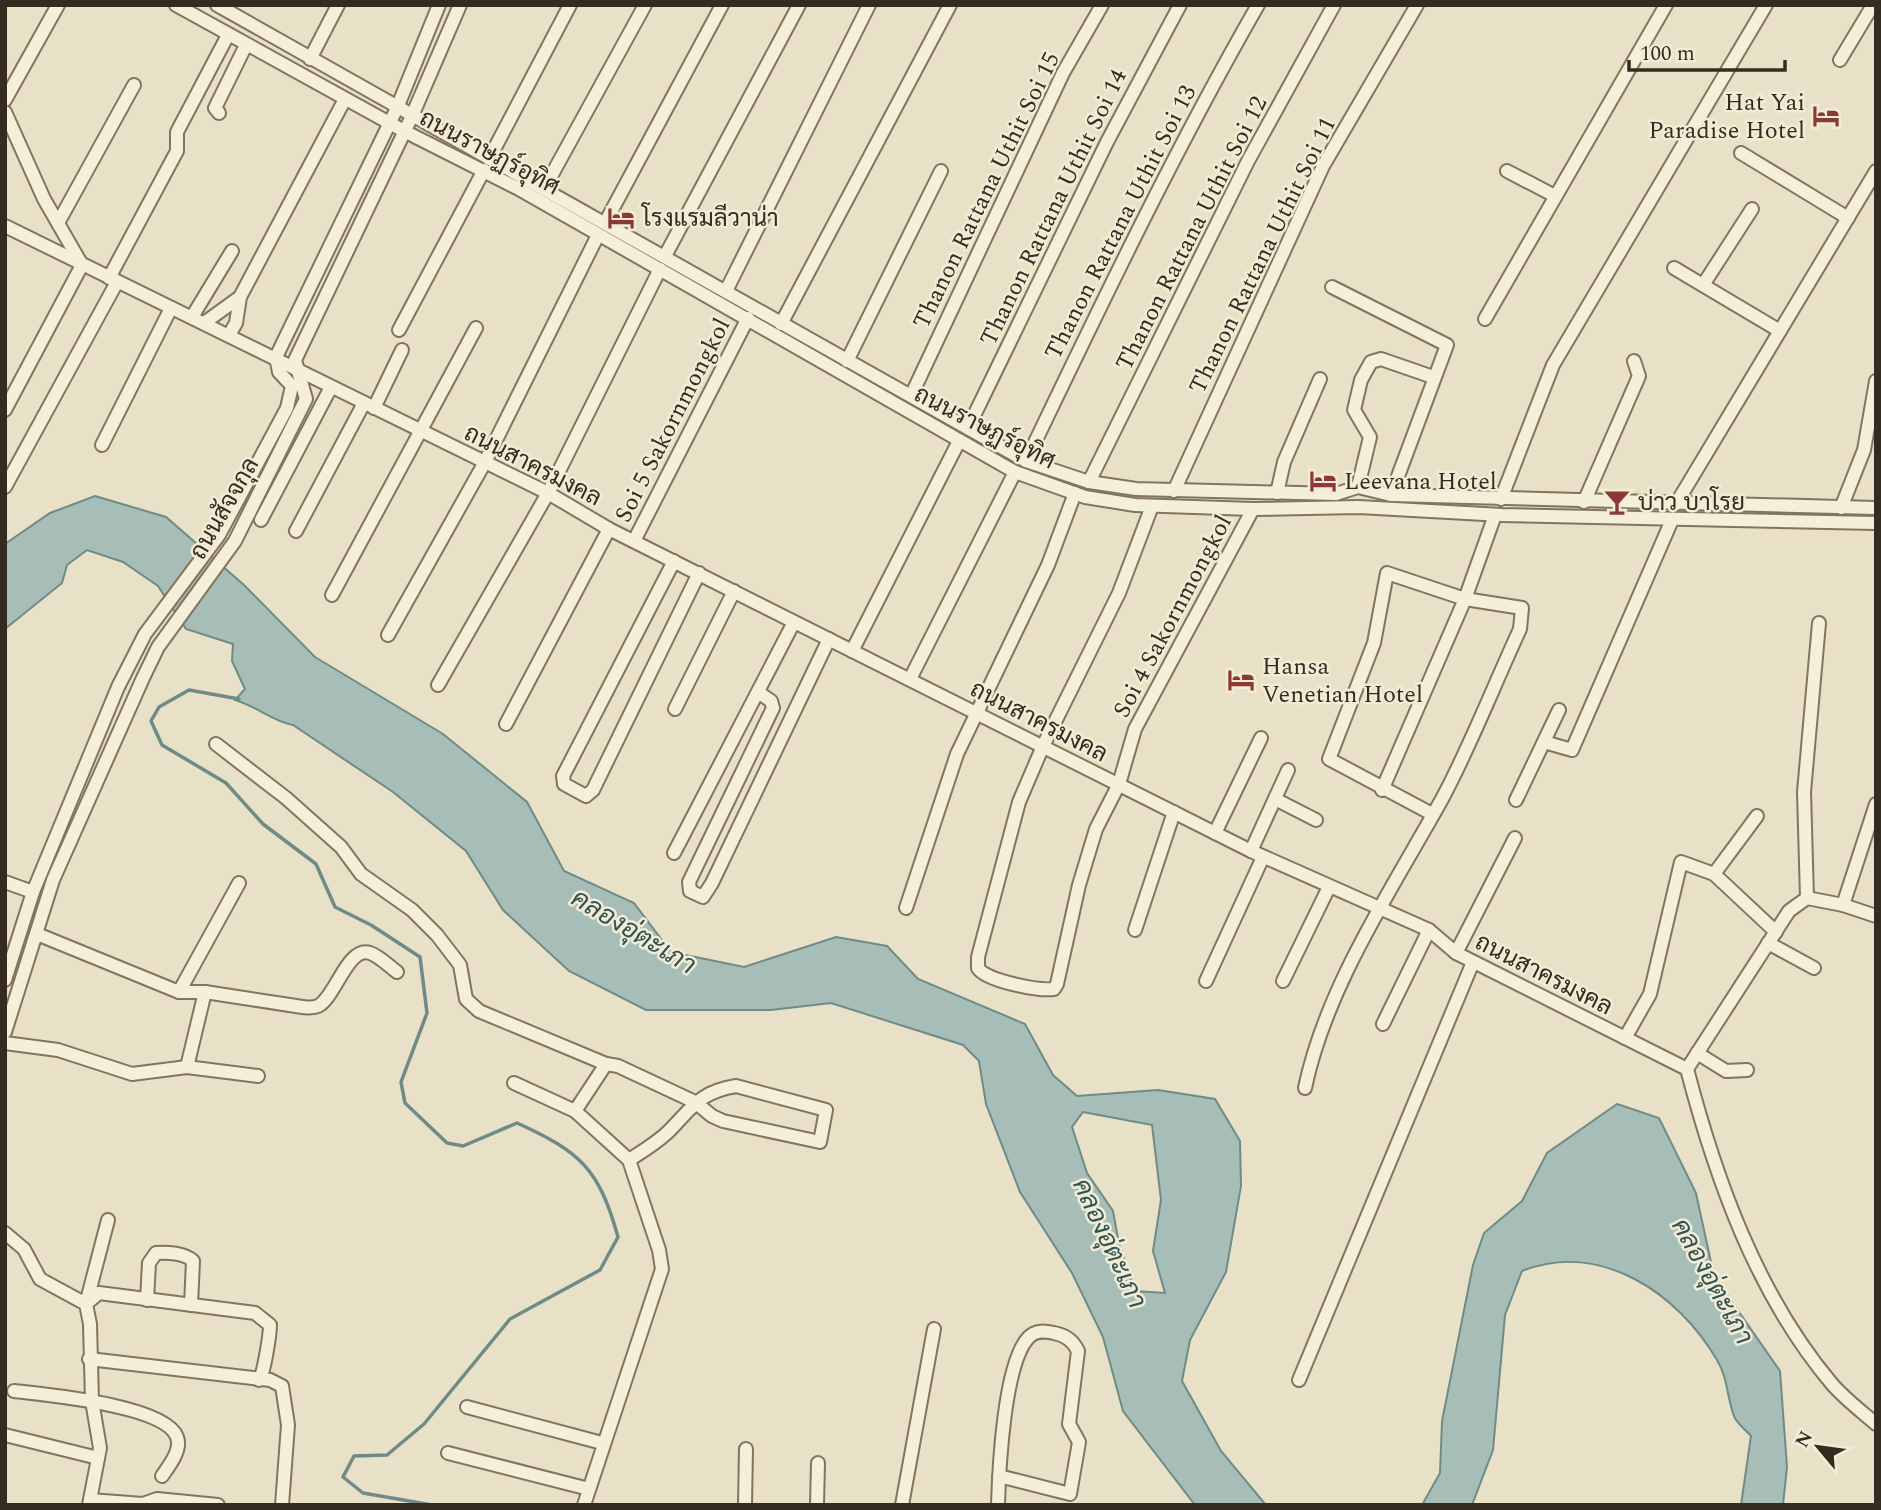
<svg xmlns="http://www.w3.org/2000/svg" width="1881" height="1510" font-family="Spectral,Sarabun,serif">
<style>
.water{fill:#a7beb8;stroke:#6f8b86;stroke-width:2;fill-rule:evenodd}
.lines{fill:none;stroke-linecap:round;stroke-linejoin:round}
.stream{stroke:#6f8b86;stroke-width:3.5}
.minor-casing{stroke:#83745e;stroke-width:16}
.minor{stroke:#f5eed9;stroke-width:12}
.labels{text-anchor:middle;stroke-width:5;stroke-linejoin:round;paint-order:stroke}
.poi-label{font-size:24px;fill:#352b20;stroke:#f2ebd5;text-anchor:start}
.street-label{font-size:24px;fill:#352b20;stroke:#f2ebd5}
.water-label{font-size:26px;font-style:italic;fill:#315353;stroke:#f2ebd5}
</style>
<rect width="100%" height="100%" fill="#e9e1c7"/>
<!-- water -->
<g class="water">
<path d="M95,496L166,517L244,585L315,657L443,734L527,802L564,871L634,903L671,952L744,967L836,937L887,946L918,979L1025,1024L1053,1075L1077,1096L1158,1090L1215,1099L1240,1141L1241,1186L1226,1272L1190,1340L1182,1381L1221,1451L1266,1505H1195L1123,1411L1103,1337L1072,1273L1020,1192L986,1104L979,1061L963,1045L831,1003L771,1010H646L569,971L503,910L466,851L393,792L293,725C272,721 258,707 235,700L245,689L232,661L233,644L186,629L158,586L123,562L87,550L67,565L62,583L5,629V544L50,513ZM1083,1112L1152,1125L1161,1200L1153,1251L1165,1293L1135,1291L1119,1244L1113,1211L1087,1173L1072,1127Z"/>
<path d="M1617,1104L1659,1118L1696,1193L1714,1276L1780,1371L1787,1467L1783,1505H1741L1751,1436C1746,1430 1736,1423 1734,1416C1727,1398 1728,1378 1717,1360C1678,1293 1600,1240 1522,1271L1505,1315L1493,1450L1472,1505H1422L1440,1473L1442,1421L1473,1265L1484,1233L1522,1201L1547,1153Z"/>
</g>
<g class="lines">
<!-- stream -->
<path class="stream" d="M239,699L189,690L159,707L151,721L162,745L226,783L263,824L316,864L335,907L371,925L420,957L427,1013L401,1082L405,1103L447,1143L463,1146L517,1123C581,1152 599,1169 618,1237L600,1270L510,1319L424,1424L387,1455L354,1456L343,1477L363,1493L432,1505"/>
<defs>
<g id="minor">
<path d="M176,5L404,131L519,189L1015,472L1085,497L1135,505L1253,509L1359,507L1502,515L1876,523"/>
<path d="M217,5L1026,461L1089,482L1136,489L1336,494L1358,487L1391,495L1876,508"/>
<path d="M310,59L338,5"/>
<path d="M1840,60L1873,5"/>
<path d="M5,100L58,5"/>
<path d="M5,112L44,199L82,265L5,410"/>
<path d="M219,113L215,108L246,45"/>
<path d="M1741,153L1848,218"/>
<path d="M489,159L570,5"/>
<path d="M1507,171L1555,196"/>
<path d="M544,189L645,5"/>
<path d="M58,223L134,85"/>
<path d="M605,223L722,5"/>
<path d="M5,226L548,493L609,529L1251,851L1429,930L1456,953L1687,1069C1716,1180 1757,1295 1832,1384C1845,1399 1861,1411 1876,1424"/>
<path d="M665,256L799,5"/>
<path d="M1674,268L1780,331"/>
<path d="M109,278L177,151V132L228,35"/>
<path d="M1703,285L1752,209"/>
<path d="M1332,287L1447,345L1391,495"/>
<path d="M727,289L869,5"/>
<path d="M192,317L232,251"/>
<path d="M1485,319L1666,5"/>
<path d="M204,323L240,297"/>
<path d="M781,324L950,5"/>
<path d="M399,330L484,170"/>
<path d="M229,335L236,323L240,297L345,99"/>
<path d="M847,361L941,171"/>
<path d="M911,396L1063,73L1102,5"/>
<path d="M374,408L402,350"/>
<path d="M968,428L1107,142L1180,5"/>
<path d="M102,445L171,308"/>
<path d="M1026,461C1100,307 1173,153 1258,5"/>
<path d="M1089,482L1248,161L1334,5"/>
<path d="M5,487L117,282"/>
<path d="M1358,487L1370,437L1354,410L1361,380L1371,362L1381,359L1433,377"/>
<path d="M1174,491L1323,166L1417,5"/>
<path d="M1277,493L1284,462L1320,379"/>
<path d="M1501,499L1553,365L1766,5"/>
<path d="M1584,502L1639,376L1634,361"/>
<path d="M1676,504L1876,171"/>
<path d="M1152,506L1119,593L1043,746L1019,802L978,957V968C986,981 1039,991 1054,989L1057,984L1079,885L1096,829L1119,784L1135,729L1253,509"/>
<path d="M1841,508L1864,450L1876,381"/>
<path d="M261,520L331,387"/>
<path d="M296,531L364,403"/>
<path d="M634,541L748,318"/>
<path d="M674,561L563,776L564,784L586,796L593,790L699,573"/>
<path d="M332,595L476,328"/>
<path d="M388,635L485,462L598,235"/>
<path d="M852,651L959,441"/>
<path d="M910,679L1015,472"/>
<path d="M438,685L548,493L660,269"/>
<path d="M758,692L771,701L773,708L689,882L690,891L703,897L712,883L829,639"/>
<path d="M675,709L734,591"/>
<path d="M506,724L609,529"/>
<path d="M1544,742L1572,750L1672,520"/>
<path d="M216,744L286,798L341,847L361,874L412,910L437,935L460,965L466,999L479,1011L606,1064L618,1066L695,1102L712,1116L723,1121L820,1142L826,1110L736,1086C699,1092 692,1108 669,1131C658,1142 643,1151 629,1160L659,1250L662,1269L584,1505"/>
<path d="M1382,790L1465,599L1495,515"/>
<path d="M1275,799L1316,820"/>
<path d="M1516,800L1559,710"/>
<path d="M1215,833L1261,738"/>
<path d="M1251,851L1288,770"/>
<path d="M674,853L794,622"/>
<path d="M1714,874L1757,816"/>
<path d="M5,882L33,892"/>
<path d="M1807,898L1804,792L1819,623"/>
<path d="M1843,905L1876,804"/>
<path d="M906,908L957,754L1048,565L1075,493"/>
<path d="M1135,930L1174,812"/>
<path d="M37,934L179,992H205L296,1006C303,1007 311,1009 318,1006C335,998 348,945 370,953C379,956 389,966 397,972"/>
<path d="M1768,943L1814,968"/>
<path d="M1456,953L1515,838"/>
<path d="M5,980L33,892L118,687L145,634L219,535L287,408L292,386L279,372L276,357L397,108L439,5"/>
<path d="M1206,981L1263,857"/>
<path d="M1283,981L1329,887"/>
<path d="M179,992L239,883"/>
<path d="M1383,1024L1429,930"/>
<path d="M5,1032L53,880L143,678L158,647L235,541L306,399L295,360L412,116L460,5"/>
<path d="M1625,1038L1650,994L1681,862L1714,874L1776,932"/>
<path d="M5,1043L58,1050L132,1074L187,1067L258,1076"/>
<path d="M1697,1053L1726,1071L1747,1070"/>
<path d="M187,1067L205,992"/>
<path d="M1687,1069L1789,911L1807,898L1843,905L1876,916"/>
<path d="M514,1083L575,1111L629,1160"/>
<path d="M1305,1088C1326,987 1392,889 1442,799C1471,745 1494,685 1520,629L1522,608L1465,599L1387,573L1374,643L1329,759L1432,814"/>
<path d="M575,1111L606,1064"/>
<path d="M108,1220L86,1304L99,1293L255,1313L270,1325C270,1334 264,1374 259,1380"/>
<path d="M5,1233L24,1249L40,1279L86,1304L90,1324L92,1401L100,1448L89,1505"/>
<path d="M147,1300L149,1263L156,1253C167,1252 185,1253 193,1261L191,1305"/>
<path d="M89,1359L270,1380L282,1386L288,1425L282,1505"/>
<path d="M1299,1380L1473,962"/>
<path d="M14,1391C47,1395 165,1405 177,1437C182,1450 169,1466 162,1476"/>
<path d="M467,1407L602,1443"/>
<path d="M5,1435L98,1458"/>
<path d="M448,1453L589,1489"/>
<path d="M90,1500L143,1504L157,1499L218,1505"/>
<path d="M745,1505L746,1449"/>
<path d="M817,1505L818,1463"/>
<path d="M902,1505L934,1329"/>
<path d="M998,1505C999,1469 1004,1362 1029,1337C1036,1330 1045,1331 1054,1333C1065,1335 1073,1340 1078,1351L1069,1424L1079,1442L1070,1494L999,1476"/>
</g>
</defs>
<!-- minor casing -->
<use href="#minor" class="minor-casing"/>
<!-- minor -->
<use href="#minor" class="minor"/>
</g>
<!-- icons -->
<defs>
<symbol id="hotel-bare" viewBox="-9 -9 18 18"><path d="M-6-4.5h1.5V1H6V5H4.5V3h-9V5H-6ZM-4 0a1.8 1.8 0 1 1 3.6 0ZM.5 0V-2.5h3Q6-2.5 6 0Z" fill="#8b3935" stroke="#f2ebd5" stroke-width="2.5" paint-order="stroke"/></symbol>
<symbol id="bar-bare" viewBox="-9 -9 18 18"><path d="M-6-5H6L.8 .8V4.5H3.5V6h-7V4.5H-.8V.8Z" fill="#8b3935" stroke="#f2ebd5" stroke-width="2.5" paint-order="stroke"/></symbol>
</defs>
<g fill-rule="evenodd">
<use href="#hotel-bare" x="1807" y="97" width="38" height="38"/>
<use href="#hotel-bare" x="602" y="199" width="38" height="38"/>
<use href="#hotel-bare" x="1304" y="462" width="38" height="38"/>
<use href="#bar-bare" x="1598" y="483" width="38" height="38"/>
<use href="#hotel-bare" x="1222" y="661" width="38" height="38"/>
</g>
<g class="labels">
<!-- poi labels -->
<g class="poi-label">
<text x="1805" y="110" text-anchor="end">Hat Yai<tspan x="1805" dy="28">Paradise Hotel</tspan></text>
<text x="642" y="226">โรงแรมลีวาน่า</text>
<text x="1344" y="489">Leevana Hotel</text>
<text x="1638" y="510">บ่าว บาโรย</text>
<text x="1262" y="674">Hansa<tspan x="1262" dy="28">Venetian Hotel</tspan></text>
</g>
<!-- street labels -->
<g class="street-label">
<text transform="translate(490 152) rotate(28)" y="8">ถนนราษฏร์อุทิศ</text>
<text transform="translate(986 190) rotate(-64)" y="8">Thanon Rattana Uthit Soi 15</text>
<text transform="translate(1053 207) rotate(-64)" y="8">Thanon Rattana Uthit Soi 14</text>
<text transform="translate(1120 222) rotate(-63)" y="8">Thanon Rattana Uthit Soi 13</text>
<text transform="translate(1191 233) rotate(-63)" y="8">Thanon Rattana Uthit Soi 12</text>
<text transform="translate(1262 255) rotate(-64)" y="8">Thanon Rattana Uthit Soi 11</text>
<text transform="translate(672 420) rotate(-63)" y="8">Soi 5 Sakornmongkol</text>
<text transform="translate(985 427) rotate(27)" y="8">ถนนราษฏร์อุทิศ</text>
<text transform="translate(533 465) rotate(27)" y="8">ถนนสาครมงคล</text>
<text transform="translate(224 508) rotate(-60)" y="8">ถนนสัจจกุล</text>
<text transform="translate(1172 616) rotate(-62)" y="8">Soi 4 Sakornmongkol</text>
<text transform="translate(1039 721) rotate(27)" y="8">ถนนสาครมงคล</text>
<text transform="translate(1544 974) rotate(27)" y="8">ถนนสาครมงคล</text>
</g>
<!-- water labels -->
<g class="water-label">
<text transform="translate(634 931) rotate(31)" y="9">คลองอุ่ตะเภา</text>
<text transform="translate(1110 1243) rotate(65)" y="9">คลองอุ่ตะเภา</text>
<text transform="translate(1713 1281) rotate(61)" y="9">คลองอุ่ตะเภา</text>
</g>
</g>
<!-- border -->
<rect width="1881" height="1510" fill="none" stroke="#352b20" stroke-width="14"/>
<!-- north arrow -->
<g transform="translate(1818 1447) rotate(299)" stroke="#f2ebd5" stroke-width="5" paint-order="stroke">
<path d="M0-5L12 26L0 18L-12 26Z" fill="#352b20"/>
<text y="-10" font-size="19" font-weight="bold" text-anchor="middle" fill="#352b20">N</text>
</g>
<!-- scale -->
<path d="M1629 60v10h156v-10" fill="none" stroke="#352b20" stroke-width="3.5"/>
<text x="1640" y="60" font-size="21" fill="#352b20" stroke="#f2ebd5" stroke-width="5" paint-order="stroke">100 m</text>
</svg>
